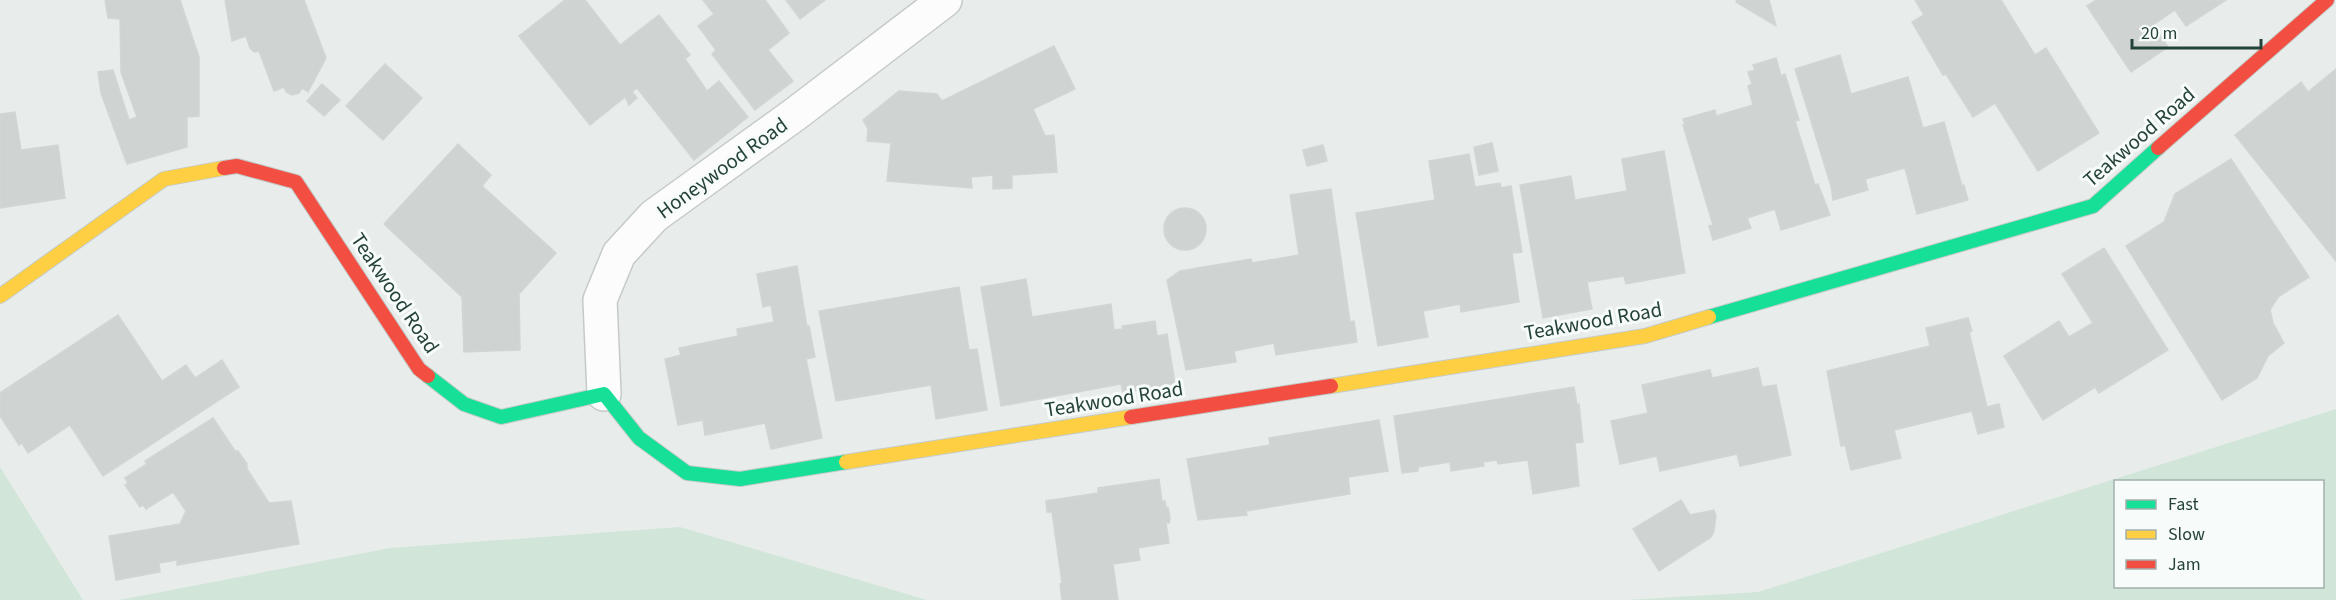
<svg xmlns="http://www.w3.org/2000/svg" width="2336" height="600" font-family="'Source Sans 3',sans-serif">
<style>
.green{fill:#d1e6d8;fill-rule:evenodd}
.building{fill:#cfd4d2;stroke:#d1d6d4;stroke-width:1.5}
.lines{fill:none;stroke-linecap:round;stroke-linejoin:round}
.street-casing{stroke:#c5cac8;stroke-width:36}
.fast-casing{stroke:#c3cbc8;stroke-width:16}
.slow-casing{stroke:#c3cbc8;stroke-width:16}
.jam-casing{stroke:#c3cbc8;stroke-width:16}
.street{stroke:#fcfcfc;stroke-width:33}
.fast{stroke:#16e098;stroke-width:14}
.slow{stroke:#ffcf43;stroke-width:14}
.jam{stroke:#f24e42;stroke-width:14}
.labels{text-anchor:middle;stroke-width:6;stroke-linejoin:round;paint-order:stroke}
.street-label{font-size:21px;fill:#24423a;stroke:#f7fbf9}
</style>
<rect width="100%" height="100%" fill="#e8edeb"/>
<!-- green -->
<g class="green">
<path d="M2336,409V600H1626L1758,592ZM2116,482H2322V586H2116Z"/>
<path d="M0,467L83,600H0Z"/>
<path d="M680,527L927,600H119L390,548Z"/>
</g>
<!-- building -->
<g class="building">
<path d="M105,0H180L199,57V116L187,117V147L127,164L101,93L98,72L113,70L129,120L137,117L121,72L120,19L108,18Z"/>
<path d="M225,0H304L326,58L308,92L302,88L299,93L292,95L286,92L284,87L274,91L259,51L254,52L250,48L246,36L232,41Z"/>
<path d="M565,0H585L620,45L659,15L690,55L685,59L707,91L719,81L748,117L694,160L637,88L632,92L637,98L629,105L625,97L590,125L519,36Z"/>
<path d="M703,0H765L789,33L768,50L793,81L755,110L712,54L716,50L698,26L714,14Z"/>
<path d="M786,0H825L800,19Z"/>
<path d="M1737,0H1769L1776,26L1736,2Z"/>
<path d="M1915,0H2001L2035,55L2046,48L2099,133L2038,171L1995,103L1973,117L1946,74L1943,75L1912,22L1924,15Z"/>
<path d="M2096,0H2226L2186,26L2175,10L2153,25L2168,47L2131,72L2087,6Z"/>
<path d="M1054,46L1075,89L1033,109L1045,136L1054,135L1057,172L1012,175V188L993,189V175L971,177L972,188L887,181L891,143L867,141L868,129L863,120L899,91L937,94L942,101Z"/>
<path d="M1840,55L1851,94L1908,77L1923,128L1944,122L1962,186L1964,185L1968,200L1917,214L1905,168L1865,179L1868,190L1833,200L1831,186L1795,69Z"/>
<path d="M1776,58L1781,76L1785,74L1799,120L1795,121L1815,185L1818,184L1830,215L1781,230L1775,209L1747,218L1751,228L1713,240L1709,226L1713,225L1683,125H1685L1683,119L1715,110L1716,116L1753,105L1748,86L1752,84L1748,72L1755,70L1753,65Z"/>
<path d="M385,64L422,98L383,140L346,106Z"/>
<path d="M2336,69V261L2235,135L2301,82L2308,92Z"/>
<path d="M322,84L340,100L324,116L307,101Z"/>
<path d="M15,112L21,150L58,145L65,198L0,208V114Z"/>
<path d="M1492,143L1498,171L1479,175L1474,147Z"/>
<path d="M458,144L491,175L482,186L556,253L519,294L520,350L464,352L462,297L384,224Z"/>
<path d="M1323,145L1327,161L1307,166L1303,150Z"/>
<path d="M1664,151L1685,273L1626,284L1624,276L1587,282L1592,309L1543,318L1520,185L1571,176L1575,200L1627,191L1622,159Z"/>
<path d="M1469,154L1475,187L1500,183L1501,188L1511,186L1522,252L1512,253L1519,302L1461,312L1460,304L1423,311L1428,337L1378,346L1356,213L1435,200L1429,161Z"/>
<path d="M2231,159L2309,277L2278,297L2270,310L2273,323L2284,343L2268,356L2257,378L2222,400L2126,246L2164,222L2175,194Z"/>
<path d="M1331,189L1350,322L1354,321L1357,342L1276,355L1274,343L1234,351L1236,362L1186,370L1167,280L1180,271L1251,259L1252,263L1299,255L1290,195Z"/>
<circle cx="1185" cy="229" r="21"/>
<path d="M2104,248L2168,350L2099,393L2095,387L2043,420L2004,356L2059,321L2069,337L2093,323L2062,274Z"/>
<path d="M797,266L807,327L809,326L815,357L806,359L822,438L771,449L765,423L705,435L703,420L678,425L665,359L681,355L679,348L738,336L737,329L774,322L771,305L763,307L757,274Z"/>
<path d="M1026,279L1032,317L1111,304L1114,330L1123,329L1122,326L1155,321L1157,336L1167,334L1175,384L1123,393L1121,384L1001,406L981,287Z"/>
<path d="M959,287L969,350L977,349L987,410L936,419L931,385L836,401L819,311Z"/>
<path d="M118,315L162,381L186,365L195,378L222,360L239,387L103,476L70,425L28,453L22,443L19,445L0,416V393Z"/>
<path d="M1968,318L1972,331L1969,332L1987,407L1999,404L2004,427L1978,434L1972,411L1894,430L1901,458L1851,470L1845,445L1841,446L1827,371L1930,346L1926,328Z"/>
<path d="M1758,368L1762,387L1776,385L1791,455L1740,466L1737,454L1660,471L1657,456L1620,464L1611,421L1648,413L1642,385L1710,370L1712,378Z"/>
<path d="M1574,387L1577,405L1579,404L1583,442L1575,443L1579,486L1533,494L1528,460L1498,464L1497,460L1483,462L1484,466L1451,471L1450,462L1418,467V471L1402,473L1394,416Z"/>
<path d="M213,418L235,451H238L247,464V469L269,503L291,501L299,544L177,565V560L159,563L160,572L116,580L109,536L180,524L186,511L173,492L146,509L143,505L140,507L125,485L128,483L125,478L147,464L145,461Z"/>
<path d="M1379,420L1388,471L1348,477L1350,494L1246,511L1247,515L1198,520L1187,459L1270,445L1269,438Z"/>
<path d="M1159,479L1162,501H1165L1166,508L1168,507L1170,518L1169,523H1166L1169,543L1138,548L1140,560L1113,564L1118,600H1062L1060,584L1062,583L1052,512H1047L1046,501L1098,493V488Z"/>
<path d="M1681,500L1690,515L1714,510L1716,516L1714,531L1711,537L1659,571L1633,529Z"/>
</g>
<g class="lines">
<defs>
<path id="street" d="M604,394L600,300L619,254L654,216L794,115L945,0"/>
<g id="fast">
<path d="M1709,317L2093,206L2158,148"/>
<path d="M428,376L464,404L501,417L604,394L639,438L687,473L740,479L846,462"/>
</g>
<g id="slow">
<path d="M0,296L164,179L224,168"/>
<path d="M1331,386L1645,336L1709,317"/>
<path d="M846,462L1131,417"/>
</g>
<g id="jam">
<path d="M2158,148L2327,0"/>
<path d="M224,168L237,166L296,182L419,369L428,376"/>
<path d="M1131,417L1331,386"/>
</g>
</defs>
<!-- street casing -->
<use href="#street" class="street-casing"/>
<!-- fast casing -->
<use href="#fast" class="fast-casing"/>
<!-- slow casing -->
<use href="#slow" class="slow-casing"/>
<!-- jam casing -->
<use href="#jam" class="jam-casing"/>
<!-- street -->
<use href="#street" class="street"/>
<!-- fast -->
<use href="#fast" class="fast"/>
<!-- slow -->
<use href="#slow" class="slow"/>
<!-- jam -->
<use href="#jam" class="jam"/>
</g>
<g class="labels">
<!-- street labels -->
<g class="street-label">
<text transform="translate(2139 137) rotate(-41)" y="7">Teakwood Road</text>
<text transform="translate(722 168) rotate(-36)" y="7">Honeywood Road</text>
<text transform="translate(395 293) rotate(56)" y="7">Teakwood Road</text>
<text transform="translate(1593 321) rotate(-10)" y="7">Teakwood Road</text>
<text transform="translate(1114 399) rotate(-9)" y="7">Teakwood Road</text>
</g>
</g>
<!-- legend -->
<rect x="2114" y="480" width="210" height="108" fill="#f7fbf9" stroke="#a3b1ad" stroke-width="1.5"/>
<rect x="2126" y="500" width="30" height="9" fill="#16e098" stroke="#a3b1ad" stroke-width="1.5"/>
<text x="2168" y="510" font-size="18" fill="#24423a">Fast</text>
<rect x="2126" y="530" width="30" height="9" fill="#ffcf43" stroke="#a3b1ad" stroke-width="1.5"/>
<text x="2168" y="540" font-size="18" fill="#24423a">Slow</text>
<rect x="2126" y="560" width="30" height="9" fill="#f24e42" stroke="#a3b1ad" stroke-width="1.5"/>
<text x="2168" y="570" font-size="18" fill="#24423a">Jam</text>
<!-- scale -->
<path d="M2132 39v9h129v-9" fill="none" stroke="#24423a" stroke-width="3"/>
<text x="2141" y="39" font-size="18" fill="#24423a" stroke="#f7fbf9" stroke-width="4.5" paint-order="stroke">20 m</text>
</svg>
